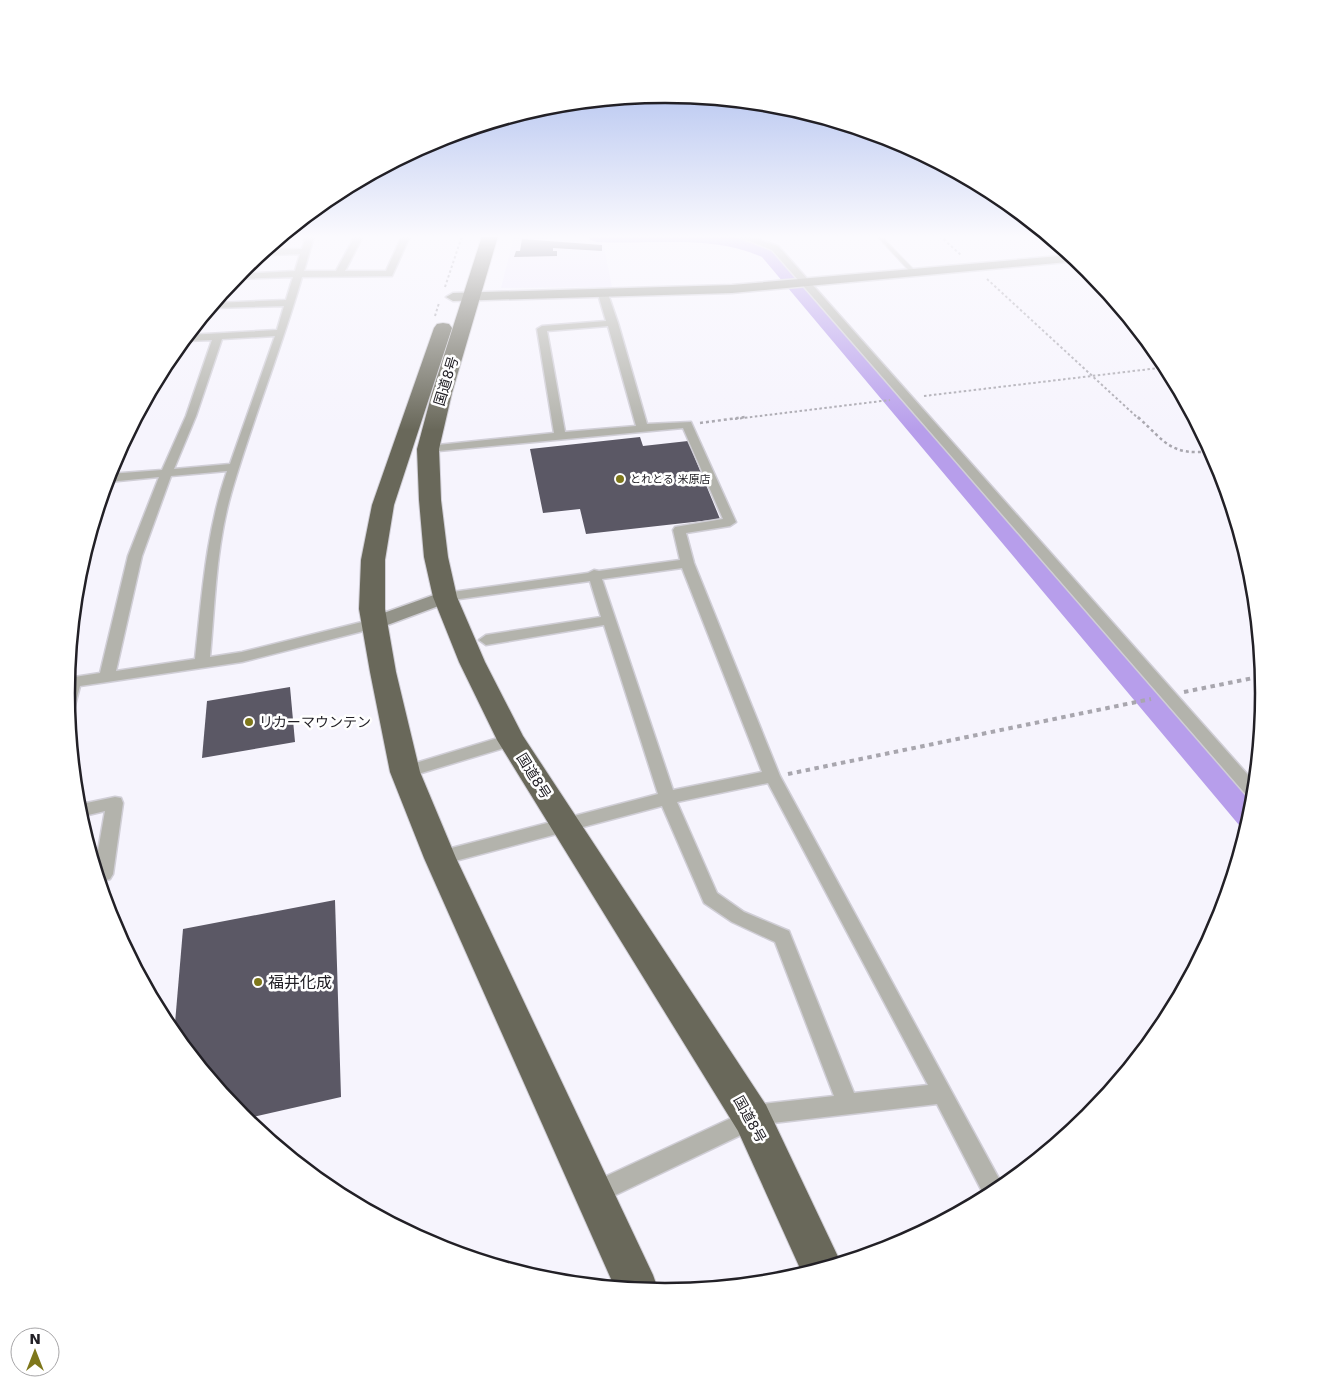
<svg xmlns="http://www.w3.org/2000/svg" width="1331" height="1387" font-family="'DejaVu Sans','Noto Sans JP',sans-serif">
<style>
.built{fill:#efeafc}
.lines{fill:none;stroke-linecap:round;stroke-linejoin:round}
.river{fill:#b79eeb;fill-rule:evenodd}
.building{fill:#5b5865}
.lane-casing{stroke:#d0ced6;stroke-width:2}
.street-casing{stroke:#d0ced6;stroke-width:3}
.secondary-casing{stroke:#d0ced6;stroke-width:3}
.highway-casing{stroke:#d0ced6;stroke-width:2}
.path-far2{stroke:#a8a6ae;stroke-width:2;stroke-dasharray:2.5 2.5;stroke-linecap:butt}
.path-far1{stroke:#a8a6ae;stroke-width:2.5;stroke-dasharray:3 3;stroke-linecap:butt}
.path{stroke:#a8a6ae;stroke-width:4;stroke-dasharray:4.5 4.5;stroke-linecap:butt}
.lane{fill:#b3b3ac;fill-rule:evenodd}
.street{fill:#b3b3ac;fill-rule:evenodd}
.secondary{fill:#939389;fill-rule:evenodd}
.highway{fill:#69685a;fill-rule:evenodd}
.poi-dot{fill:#7e771b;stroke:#fff;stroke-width:2}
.labels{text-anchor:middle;stroke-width:5;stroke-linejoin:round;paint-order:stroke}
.far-poi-label{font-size:11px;fill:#222026;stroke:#fff;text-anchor:start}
.street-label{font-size:14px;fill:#222026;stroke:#fff}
.poi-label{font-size:14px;fill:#222026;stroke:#fff;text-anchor:start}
.near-poi-label{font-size:16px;fill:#222026;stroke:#fff;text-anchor:start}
.rim{fill:none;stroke:#222026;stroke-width:2.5}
</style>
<rect width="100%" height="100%" fill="#f6f4fd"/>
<!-- built -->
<path class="built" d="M514,236L603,242L612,287L501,288Z"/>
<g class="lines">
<!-- river -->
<path class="river" d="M588,236H736L758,241L776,249L1255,793L1253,811L1248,828L1239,825L762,257C711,234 652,245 597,242L590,240Z"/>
</g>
<!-- building -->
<g class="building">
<path d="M522,239L602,245V251L553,248V251H557V256L514,257L516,251H520Z"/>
<path d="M640,437L643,446L688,441L720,519L586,534L580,509L543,513L530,449Z"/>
<path d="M290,687L295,742L202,758L207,701Z"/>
<path d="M335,900L341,1097L244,1119L174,1035L183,929Z"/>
</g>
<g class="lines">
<defs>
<path id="lane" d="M877,236H881L917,273V275H913Z"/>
<g id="street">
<path d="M306,236H314L304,271H336L355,236H363L345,271H386L402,236H410L392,276L302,277C281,350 252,421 231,494C216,547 215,603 210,657L242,652L374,619L381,624L379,627L242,662L80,686L73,713L68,714L66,693L68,678L100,673L128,556L159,477L108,482L109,474L162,470L186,416L212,340L184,341L188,335L277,330L284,306L210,308L214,303L286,300L293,277L234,279L238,274L295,271L300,254L260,255L266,250L302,249ZM275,336L230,464L174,469L196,416L222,339ZM227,471C206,532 202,595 195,659L116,671L142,556L171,476Z"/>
<path d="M737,236H748L778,246L1256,784L1254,800L1249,798L772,250Z"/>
<path d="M603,291L608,294L618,323L647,424L691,422L736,522L730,526L686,533L694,563L780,776L1003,1186L998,1192L986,1199L937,1104L764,1124L603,1201L595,1204L587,1201L584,1193L587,1185L755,1107L762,1104L834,1096L775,942L732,922L704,903L662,806L440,865L434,863L431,858L434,853L440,851L658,794L604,625L486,645L479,640L486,635L601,617L590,581L445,601L438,597L445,593L588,573L594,570L599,571L680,560L673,530L675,527L723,519L683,428L428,452L422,449L428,446L554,433L537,329L542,326L606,321L598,294ZM608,326L636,426L565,432L547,331ZM682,568L762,772L673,790L602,579ZM768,783L928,1085L854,1093L789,931L744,912L717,893L677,802Z"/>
<path d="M511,734L517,736L519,740L517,744L405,778L399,776L397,772L399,768Z"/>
<path d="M115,797L121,798L123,803L113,874L110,879L99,882L95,868L105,811L80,817L77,805Z"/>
</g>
<g id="secondary">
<path d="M1071,255L1078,261L732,293L453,301L446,297L453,293L732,285Z"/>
<path d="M445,591L452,593L455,597L452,601L374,630L367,629L364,624L367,619Z"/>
</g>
<g id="highway">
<path d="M482,236H498L452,393L439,449L441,500L448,557L457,597L485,662L523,736L766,1105L841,1263L803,1275L738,1131L497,740L459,662L433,597L424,557L419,500L417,449L432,393Z"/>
<path d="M443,323L449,324L452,328L394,505L385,560V609L396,672L420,772L456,858L653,1275L659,1292L615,1288L424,858L390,772L370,672L359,609L361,560L372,505L434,328L437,324Z"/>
</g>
</defs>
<!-- lane casing -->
<use href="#lane" class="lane-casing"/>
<!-- street casing -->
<use href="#street" class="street-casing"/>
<!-- secondary casing -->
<use href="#secondary" class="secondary-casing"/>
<!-- highway casing -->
<use href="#highway" class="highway-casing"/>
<!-- path-far2 -->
<g class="path-far2">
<path d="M940,236L962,256"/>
<path d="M987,279L1139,419"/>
<path d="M445,287L462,236"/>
<path d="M435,316L439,303"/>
<path d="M924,396L1167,367"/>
<path d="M735,419L890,400"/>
</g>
<!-- path-far1 -->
<g class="path-far1">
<path d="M1138,417C1166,443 1171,456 1212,451"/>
<path d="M700,423L745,417"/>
</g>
<!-- path -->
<g class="path">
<path d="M1184,692L1263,676"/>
<path d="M788,774L1151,699"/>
</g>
<!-- lane -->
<use href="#lane" class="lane"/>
<!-- street -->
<use href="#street" class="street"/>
<!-- secondary -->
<use href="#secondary" class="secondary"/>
<!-- highway -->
<use href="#highway" class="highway"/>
</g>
<!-- sky -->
<linearGradient id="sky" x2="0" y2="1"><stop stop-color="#94abe9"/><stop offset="0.55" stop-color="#fbfafe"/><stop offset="1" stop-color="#fbfafe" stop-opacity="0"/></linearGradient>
<rect width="1331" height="430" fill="url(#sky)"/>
<!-- markers -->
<g class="poi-dot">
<circle cx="620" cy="479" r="5"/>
<circle cx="249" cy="722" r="5"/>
<circle cx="258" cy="982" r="5"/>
</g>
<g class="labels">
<!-- far-poi labels -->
<g class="far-poi-label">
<text x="630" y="483">とれとる 米原店</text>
</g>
<!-- street labels -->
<g class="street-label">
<text transform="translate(446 381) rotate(-73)" y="5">国道8号</text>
<text transform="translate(534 776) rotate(58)" y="5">国道8号</text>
<text transform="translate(750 1119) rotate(61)" y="5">国道8号</text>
</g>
<!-- poi labels -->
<g class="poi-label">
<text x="259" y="727">リカーマウンテン</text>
</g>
<!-- near-poi labels -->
<g class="near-poi-label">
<text x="268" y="988">福井化成</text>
</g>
</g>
<!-- crop -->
<path d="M0 0H1331V1387H0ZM75 693a590 590 0 1 1 1180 0a590 590 0 1 1-1180 0Z" fill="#fff" fill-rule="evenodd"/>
<path class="rim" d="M75 693a590 590 0 1 1 1180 0a590 590 0 1 1-1180 0Z"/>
<!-- north arrow -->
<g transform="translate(35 1352)"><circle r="24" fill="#ffffff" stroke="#a7a6a8"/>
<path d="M0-4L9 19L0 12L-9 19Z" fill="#7e771b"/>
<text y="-8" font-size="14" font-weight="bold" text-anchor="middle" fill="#222026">N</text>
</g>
</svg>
